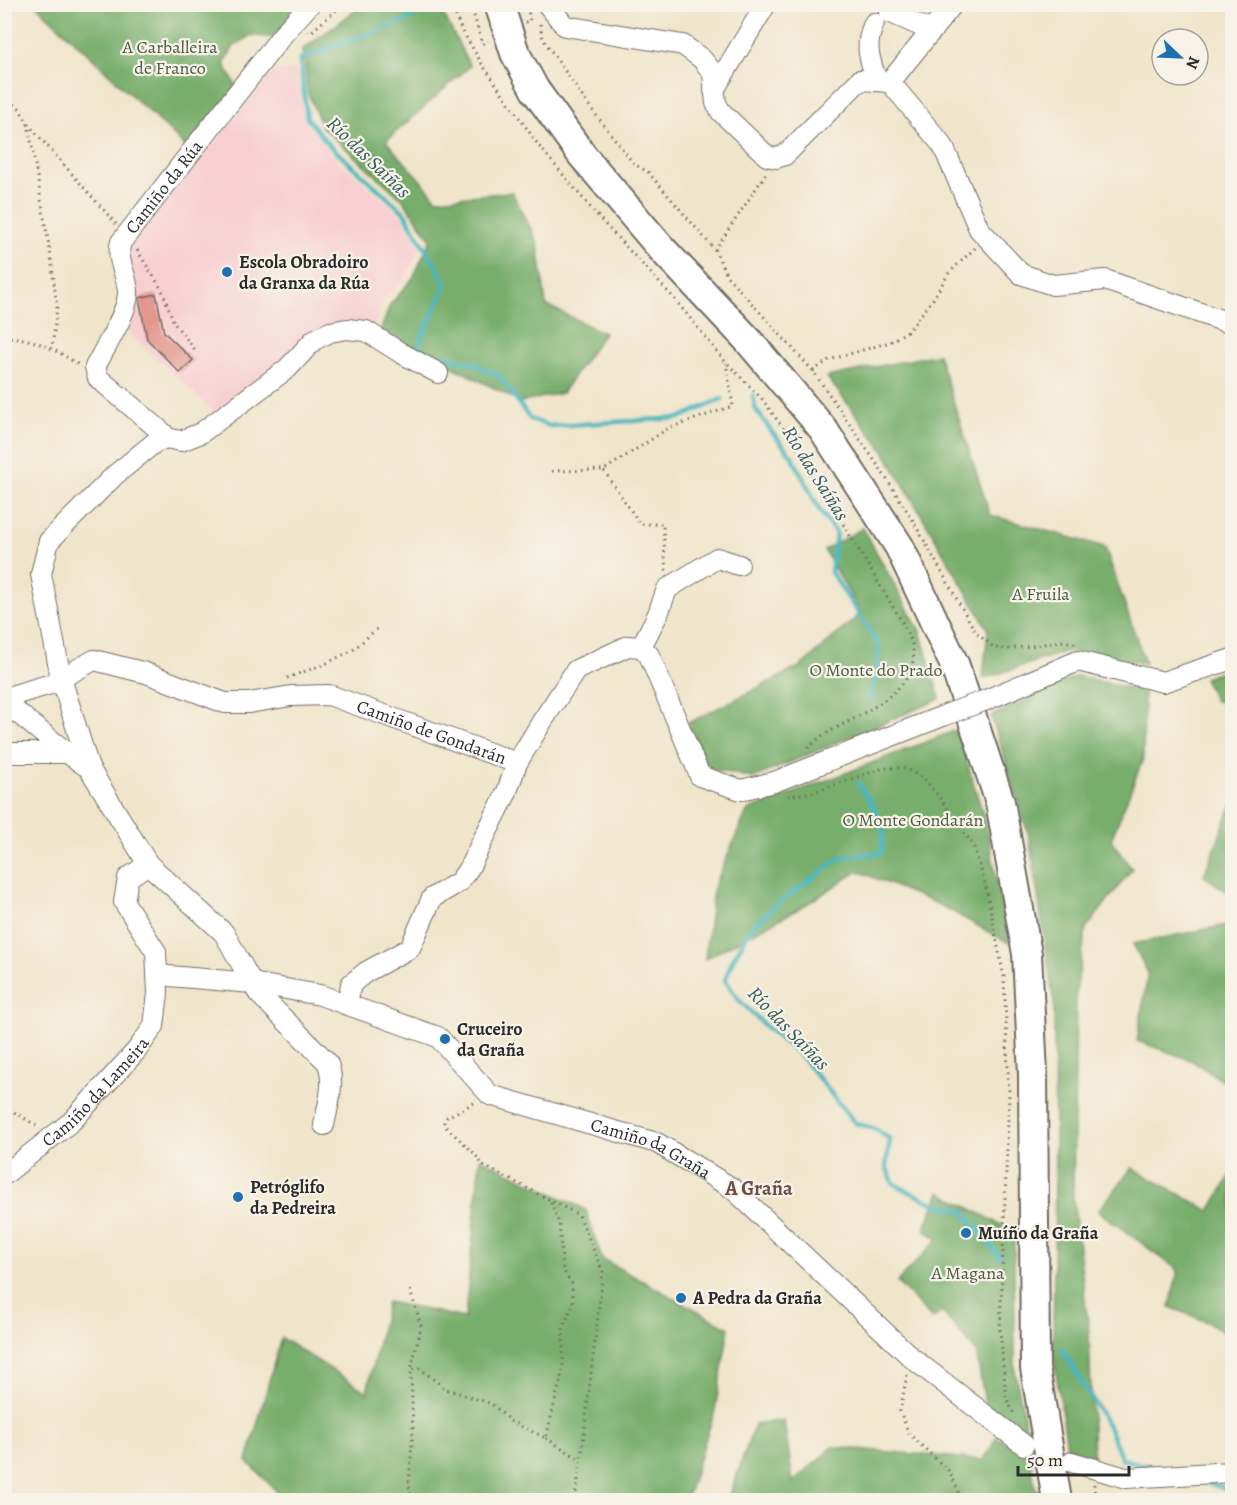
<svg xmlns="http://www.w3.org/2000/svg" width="1237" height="1505" font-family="Alegreya,serif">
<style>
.built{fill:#f7cfd2}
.forest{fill:#78ae6c;stroke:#526c4c;stroke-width:1.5}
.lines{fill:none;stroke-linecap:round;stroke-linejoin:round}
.stream{stroke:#47b6bf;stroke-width:4.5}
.building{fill:#e39087}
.minor-casing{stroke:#706c63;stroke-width:22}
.highway-casing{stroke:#706c63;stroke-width:32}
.path{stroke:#706c63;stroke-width:3;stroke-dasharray:1.5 4.5;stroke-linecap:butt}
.minor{stroke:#fff;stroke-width:20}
.highway{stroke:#fff;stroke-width:28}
.minor-bridge-casing{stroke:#706c63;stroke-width:22;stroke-linecap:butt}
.minor-bridge{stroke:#fff;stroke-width:20}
.poi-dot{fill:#1f6fb2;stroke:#f7f3e8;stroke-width:2}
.labels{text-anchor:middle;stroke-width:4.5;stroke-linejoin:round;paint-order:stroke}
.park-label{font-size:18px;fill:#4b5b43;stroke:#f7f3e8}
.street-label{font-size:18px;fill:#2b2b2b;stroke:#f7f3e8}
.poi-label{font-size:18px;font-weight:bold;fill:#2b2b2b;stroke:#f7f3e8;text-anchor:start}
.water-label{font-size:20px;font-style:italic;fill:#355c5f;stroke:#f7f3e8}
.neighbourhood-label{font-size:20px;font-weight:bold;fill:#6b4e4b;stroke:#f7f3e8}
</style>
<rect width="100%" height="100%" fill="#f7f3e8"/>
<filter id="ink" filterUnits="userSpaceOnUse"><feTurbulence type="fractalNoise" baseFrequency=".0167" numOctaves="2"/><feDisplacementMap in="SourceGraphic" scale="12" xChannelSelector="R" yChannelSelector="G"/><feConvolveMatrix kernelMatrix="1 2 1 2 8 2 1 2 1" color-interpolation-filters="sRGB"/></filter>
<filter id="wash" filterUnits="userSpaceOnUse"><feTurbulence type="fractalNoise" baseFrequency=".008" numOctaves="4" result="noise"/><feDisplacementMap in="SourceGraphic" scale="24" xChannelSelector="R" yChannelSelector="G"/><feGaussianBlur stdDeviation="1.35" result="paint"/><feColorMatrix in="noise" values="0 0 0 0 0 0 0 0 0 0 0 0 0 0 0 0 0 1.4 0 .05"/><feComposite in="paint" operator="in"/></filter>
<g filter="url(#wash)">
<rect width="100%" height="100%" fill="#f0e5cb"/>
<!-- built -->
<path class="built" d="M296,69L305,121L333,156L401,215L420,248L405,279L384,298L373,330L344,324L216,414L120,325L123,258L134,232L200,159L272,73Z"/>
<!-- forest -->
<g class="forest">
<path d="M36,5H297L274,38L251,35L234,46L224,64L237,87L188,149Z"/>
<path d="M363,5H439L470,66L386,141L437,199L512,192L538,243L546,305L604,333L562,393L521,402L381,330L390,305L413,278L431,239L403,200L322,127L308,93L303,49Z"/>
<path d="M938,354L990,515L1105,547L1145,663L1067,651L983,679L988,629L884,451L827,377Z"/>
<path d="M863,528L920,631L940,699L753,778L708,768L688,723L801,666L861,613L824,550Z"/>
<path d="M1232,668V706L1214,700L1204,678Z"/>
<path d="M1077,676L1144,692L1143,759L1111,840L1132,869L1086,929L1076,993L1073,1198L1089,1332L1093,1457L1067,1446L1053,1352L1055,1177L1054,1003L1029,836L991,716Z"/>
<path d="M957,730L986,824L1009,943L942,906L858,871L802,907L705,959L713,889L747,811Z"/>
<path d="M1232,804V895L1204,876Z"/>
<path d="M1232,924V1087L1191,1060L1137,1041L1148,973L1133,944Z"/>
<path d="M480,1158L586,1210L602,1259L729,1328L715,1410L686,1500H285L247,1461L281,1338L367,1392L387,1302L465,1318Z"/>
<path d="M1132,1168L1210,1211L1232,1173V1340L1212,1324L1170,1307L1178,1270L1098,1211Z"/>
<path d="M940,1192L1014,1232L1015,1372L1029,1442L986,1408L976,1351L942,1312L932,1319L897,1282L938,1239L924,1230Z"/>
<path d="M784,1420L793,1482L833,1447L984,1460L996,1437L1030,1455L1035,1488L1057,1500H728L755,1424Z"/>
</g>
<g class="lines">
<!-- stream -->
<g class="stream">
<path d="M432,7L406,20L300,59L307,118L330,146L404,212L446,284C437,308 423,330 416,354L440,355L473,363L500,377L530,419L550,426L679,418L722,399"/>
<path d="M753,395L755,408L771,431L792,456L820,511L836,533L831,572L878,644L877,675L868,699"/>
<path d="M858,783C874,806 888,823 881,853L842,857L778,903L751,928L733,959L725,980L739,1000L769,1030L800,1055L855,1123L875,1129L890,1139L886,1167L894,1184L937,1205L964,1211L1000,1257"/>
<path d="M1062,1349L1108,1426L1122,1459L1155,1468"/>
<path d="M1203,1482L1232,1490"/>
</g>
</g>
<g id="blocks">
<!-- building -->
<path class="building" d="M156,294L164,332L193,360L180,373L147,339L139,298Z"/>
</g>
</g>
<g filter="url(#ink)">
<use href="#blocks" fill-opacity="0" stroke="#706c63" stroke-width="1.5"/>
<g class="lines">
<defs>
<g id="minor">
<path d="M547,4L565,26L683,45L702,59L713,73L716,103L721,112L767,156L776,158L785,155L860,80L890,82L943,146L979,229L1021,274L1053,285L1105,280L1232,324"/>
<path d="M889,12L932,31"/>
<path d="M874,23C864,47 869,57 877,81"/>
<path d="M890,82L953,4"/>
<path d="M714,90L766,4"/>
<path id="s1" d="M166,438L163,433L98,378L95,367C104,349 128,312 128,293C128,275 115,260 121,242L284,33L310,4"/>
<path d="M166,438L181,441L201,433L288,368L314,340L330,332L347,329L366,331L401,353L438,373"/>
<path d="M641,647L658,614L667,589L717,558L739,565"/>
<path id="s2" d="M4,698L51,684L94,660L146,673L225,703H249L291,696L329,695L517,763L543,720L576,670L628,646L641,647L649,655L700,776L741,790L774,782L948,714"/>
<path d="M986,700L1078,661L1163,682L1232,659"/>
<path d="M4,702C33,724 59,749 89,768"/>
<path d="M4,753H66"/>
<path d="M157,975L252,983L224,933L148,864L89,768L61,678L41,574L49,541L115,475L154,443L166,438"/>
<path id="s3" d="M252,983L320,995L438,1037L490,1095L657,1143L732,1188L912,1358L1024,1445"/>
<path d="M252,983L259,994L327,1062C336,1080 328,1105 324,1125"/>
<path d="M347,1005L351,984L366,972L410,948L432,898L459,882L469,868L506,794L517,763"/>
<path id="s4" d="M4,1175L72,1121L137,1050L154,1026L158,993L156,952L124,902L128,878L148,864"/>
<path d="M1072,1462L1126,1478L1232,1472"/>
</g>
<path id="highway" d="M499,4L515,53L535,90L582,155L661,248L747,339L823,429L899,546L955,666L1000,802L1027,954L1033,1074L1035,1368L1057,1500"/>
</defs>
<!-- minor casing -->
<use href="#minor" class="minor-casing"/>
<!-- highway casing -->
<use href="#highway" class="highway-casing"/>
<!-- path -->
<g class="path">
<path d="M452,4L459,25L482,64L539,146L601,220L672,296L725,361L762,399L796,446L901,620C905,629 912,640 913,650C919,692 856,716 827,733C820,737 813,744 806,750"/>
<path d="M471,4L482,44L488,41"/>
<path d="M525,22L530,21L527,4"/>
<path d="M540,24L543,39L586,102L634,164L648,172L715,250L727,276L813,371L879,467L912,519L976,633L995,648L1009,649L1064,641L1078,644"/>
<path d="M307,31L311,32L343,4"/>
<path d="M4,97L19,108L28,124L51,257L57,308L52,348"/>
<path d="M28,124L116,224"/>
<path d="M137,250L162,290L174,323L196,351"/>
<path d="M715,250L767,172"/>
<path d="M4,337C36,338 54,349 79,365"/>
<path d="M813,371L829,360L890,342L909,330L933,299L949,273L975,248"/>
<path d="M552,471L604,470L669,428L733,406L726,363"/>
<path d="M604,471L640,524H663L666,572"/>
<path d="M287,678L327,663L353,650L379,627"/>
<path d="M788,796L814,792L883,768H906L925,780L940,798L974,847L985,883L1004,977L1009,1093L1000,1330L1006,1397L1015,1416"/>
<path d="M474,1103L447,1117L444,1122L445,1126L474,1153L484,1166L579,1215L603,1272L581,1460L575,1500"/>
<path d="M4,1106L39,1127"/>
<path d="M988,1237L1004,1236"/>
<path d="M410,1290L421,1326L411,1370"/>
<path d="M907,1375L900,1411L909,1434L950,1472L962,1500"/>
<path d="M546,1438L581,1460"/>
<path d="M1094,1484L1095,1500"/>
<path d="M411,1500L409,1485L413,1430L411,1370L419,1368L446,1389L492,1404L510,1421L546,1438L563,1369V1327L573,1304L572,1284L563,1270L559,1223L550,1201"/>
</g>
<!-- minor -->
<use href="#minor" class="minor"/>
<!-- highway -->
<use href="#highway" class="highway"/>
<defs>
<path id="minor-bridge" d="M948,714L986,700"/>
</defs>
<!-- minor-bridge casing -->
<use href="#minor-bridge" class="minor-bridge-casing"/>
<!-- minor-bridge -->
<use href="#minor-bridge" class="minor-bridge"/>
</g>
</g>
<!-- markers -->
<g class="poi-dot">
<circle cx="227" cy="272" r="6"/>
<circle cx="445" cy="1039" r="6"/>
<circle cx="238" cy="1197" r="6"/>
<circle cx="966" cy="1233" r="6"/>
<circle cx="681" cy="1298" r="6"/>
</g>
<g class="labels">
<!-- park labels -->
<g class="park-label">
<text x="170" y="53">A Carballeira<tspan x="170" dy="21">de Franco</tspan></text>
<text x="1041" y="600">A Fruila</text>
<text x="876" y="676">O Monte do Prado</text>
<text x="913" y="826">O Monte Gondarán</text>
<text x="968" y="1279">A Magana</text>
</g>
<!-- street labels -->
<g class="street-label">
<text dy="6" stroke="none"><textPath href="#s1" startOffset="306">Camiño da Rúa</textPath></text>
<text dy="6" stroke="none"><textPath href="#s2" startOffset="450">Camiño de Gondarán</textPath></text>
<text dy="6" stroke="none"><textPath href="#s4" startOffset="124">Camiño da Lameira</textPath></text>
<text dy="6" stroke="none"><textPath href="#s3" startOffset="442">Camiño da Graña</textPath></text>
</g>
<!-- poi labels -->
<g class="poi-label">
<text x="239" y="268">Escola Obradoiro<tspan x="239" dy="21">da Granxa da Rúa</tspan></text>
<text x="457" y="1035">Cruceiro<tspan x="457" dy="21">da Graña</tspan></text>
<text x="250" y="1193">Petróglifo<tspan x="250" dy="21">da Pedreira</tspan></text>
<text x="978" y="1239">Muíño da Graña</text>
<text x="693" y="1304">A Pedra da Graña</text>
</g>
<!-- water labels -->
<g class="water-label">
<text transform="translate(369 157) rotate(44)" y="7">Río das Saíñas</text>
<text transform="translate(816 473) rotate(58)" y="7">Río das Saíñas</text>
<text transform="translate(789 1028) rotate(46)" y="7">Río das Saíñas</text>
</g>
<!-- neighbourhood labels -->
<g class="neighbourhood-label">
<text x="759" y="1195">A Graña</text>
</g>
</g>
<!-- margin -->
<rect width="1237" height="1505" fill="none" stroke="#f7f3e8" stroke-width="24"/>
<!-- north arrow -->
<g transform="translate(1180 57) rotate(113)"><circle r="28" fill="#f7f3e8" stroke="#a5a39c" stroke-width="1.5"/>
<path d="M0-4.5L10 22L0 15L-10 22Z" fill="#1f6fb2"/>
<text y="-9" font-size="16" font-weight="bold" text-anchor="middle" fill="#2b2b2b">N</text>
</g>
<!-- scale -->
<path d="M1018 1466v9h111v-9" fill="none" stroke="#2b2b2b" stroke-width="3"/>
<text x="1027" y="1466" font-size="18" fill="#2b2b2b" stroke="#f7f3e8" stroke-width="4.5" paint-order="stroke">50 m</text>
</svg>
